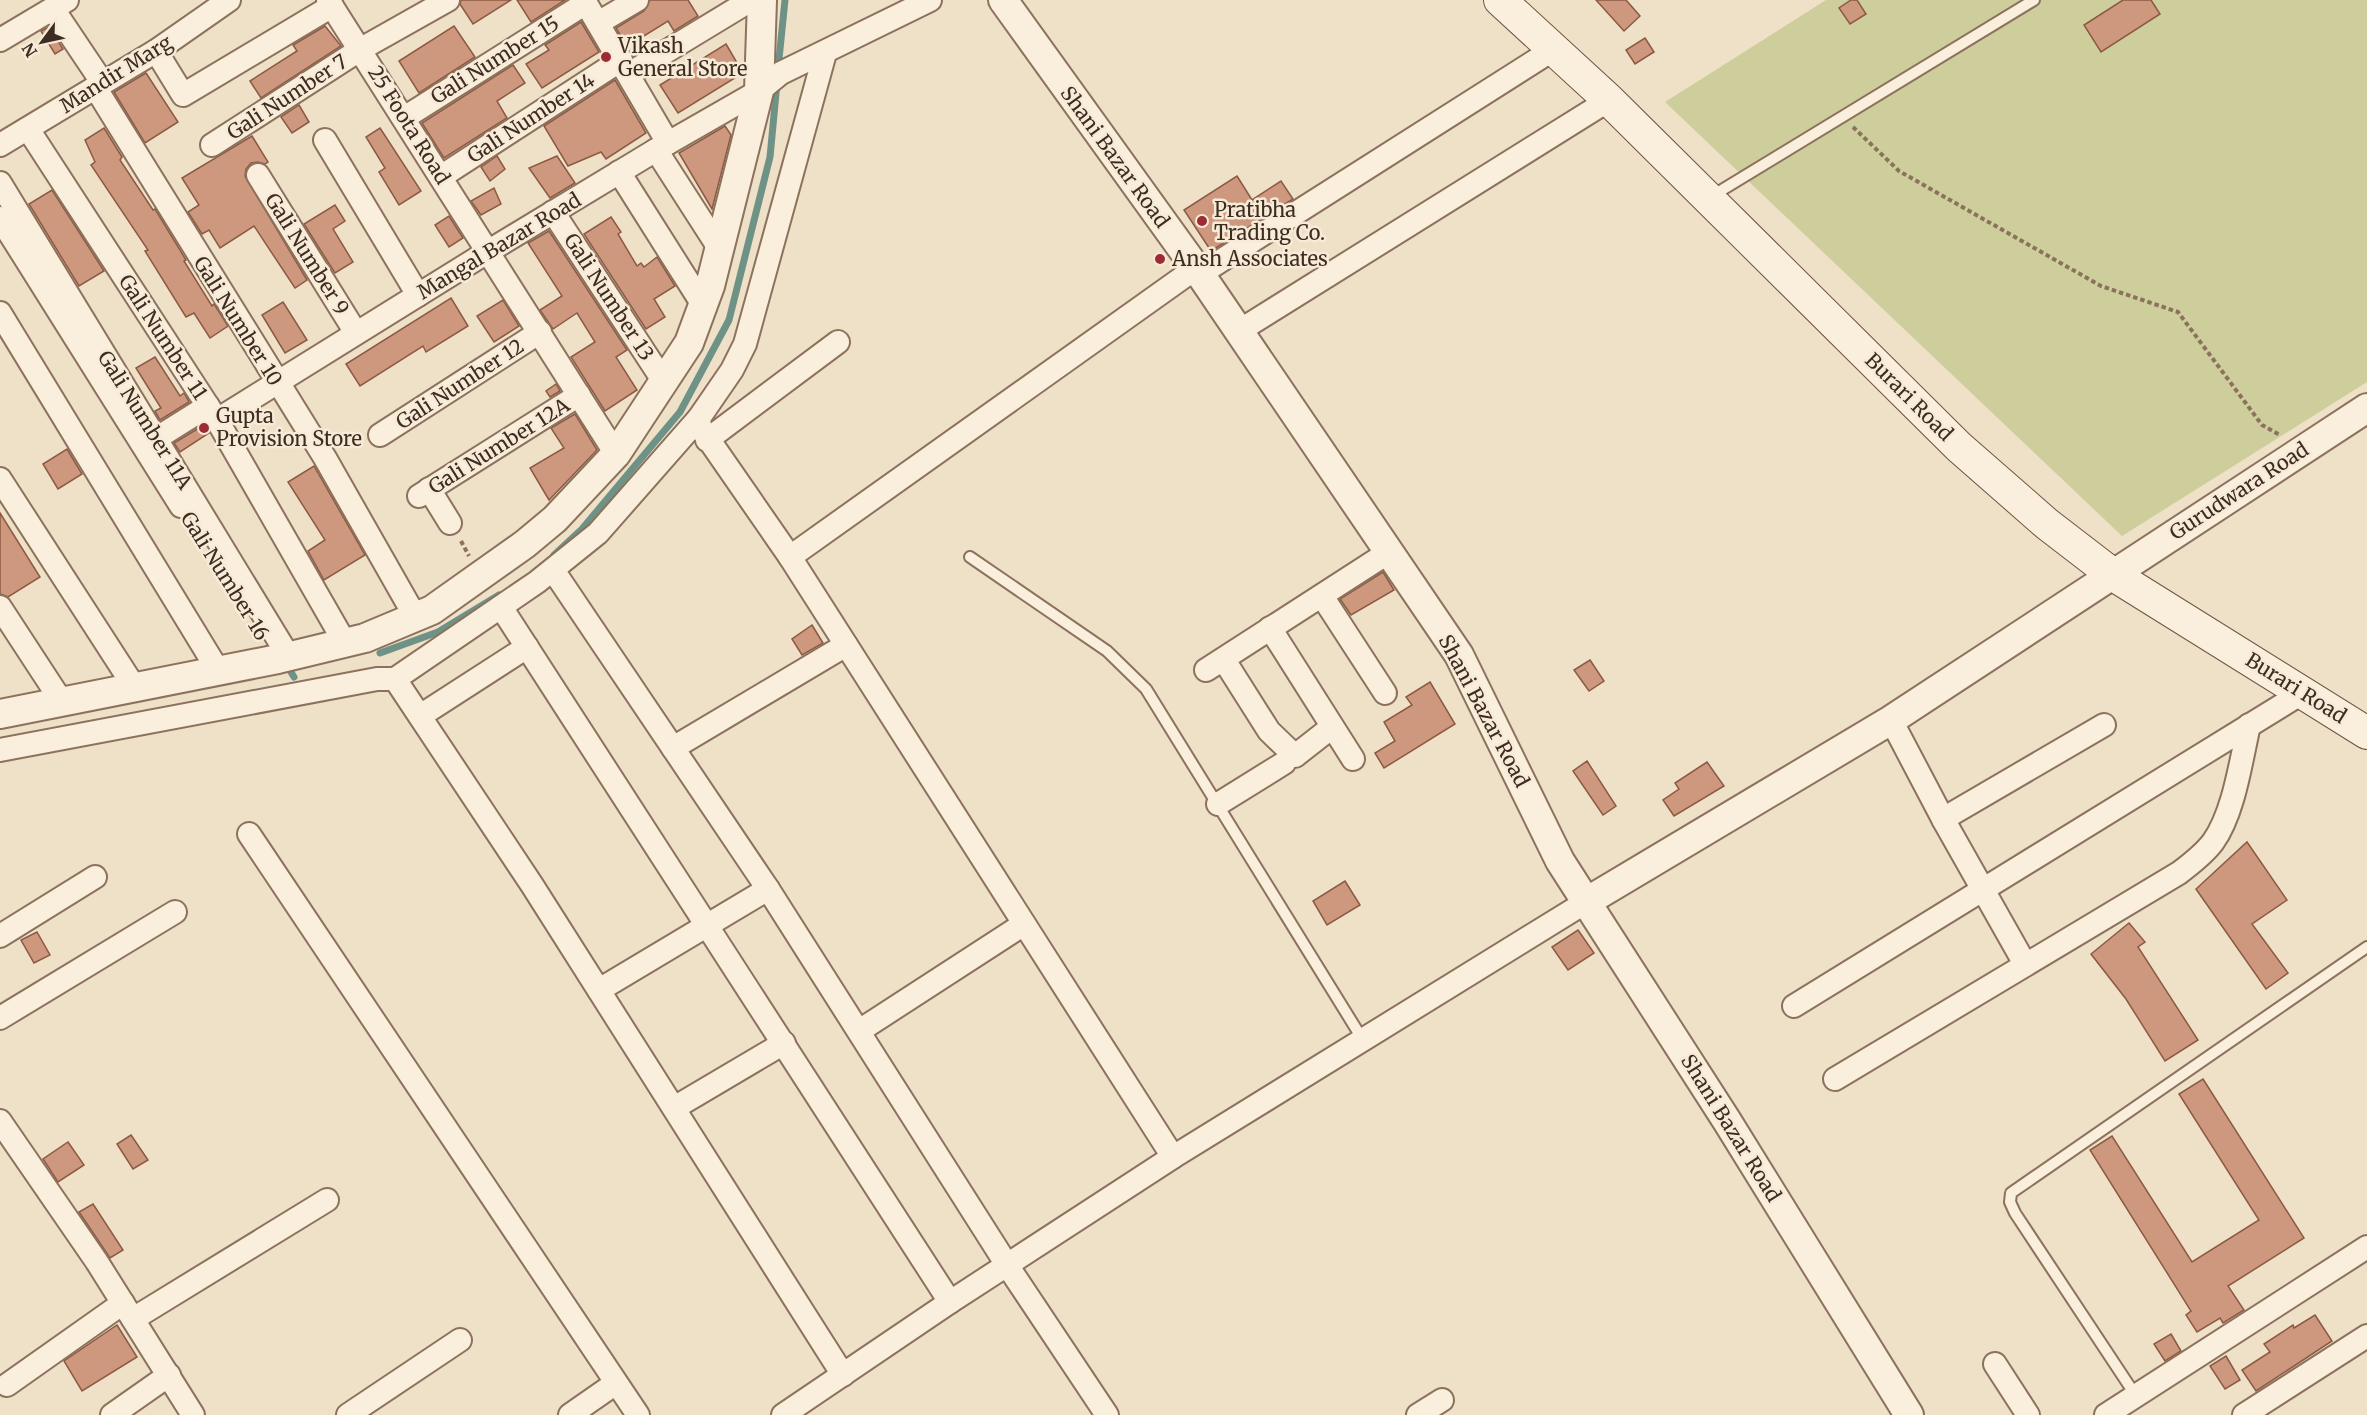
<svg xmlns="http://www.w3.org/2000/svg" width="2367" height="1415" font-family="Merriweather,serif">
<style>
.green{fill:#cdce9c}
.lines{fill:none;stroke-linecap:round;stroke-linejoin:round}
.stream{stroke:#6f9287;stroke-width:7}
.building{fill:#ce987e;stroke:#8c5942;stroke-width:1.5}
.service-casing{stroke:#8c725d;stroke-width:14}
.minor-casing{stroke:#8c725d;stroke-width:26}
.tertiary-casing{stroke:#8c725d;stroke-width:32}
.secondary-casing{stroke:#6e5340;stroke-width:34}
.path{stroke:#8c725d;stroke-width:4;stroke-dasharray:4.5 3;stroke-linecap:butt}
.service{stroke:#faeedc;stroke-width:10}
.minor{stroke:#faeedc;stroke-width:22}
.tertiary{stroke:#faeedc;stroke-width:28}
.secondary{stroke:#faeedc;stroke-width:32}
.poi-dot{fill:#9c2b36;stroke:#f7ebd8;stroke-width:2}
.labels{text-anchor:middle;stroke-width:5;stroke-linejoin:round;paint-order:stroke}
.poi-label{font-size:20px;fill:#3d2c20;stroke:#f7ebd8;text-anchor:start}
.street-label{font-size:20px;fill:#3d2c20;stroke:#f7ebd8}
</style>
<rect width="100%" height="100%" fill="#efe0c8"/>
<!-- green -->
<path class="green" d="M1826,0H2367V382L2122,536L1665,102Z"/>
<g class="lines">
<!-- stream -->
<g class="stream">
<path d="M778,69L785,0"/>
<path d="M554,555L582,529L680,412L729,320L770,157L777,83"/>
<path d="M380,653L438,632L499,595"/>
<path d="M286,664L294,677"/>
</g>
</g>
<!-- building -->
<g class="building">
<path d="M461,0H511L473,24L460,4Z"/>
<path d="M517,0H565L531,22Z"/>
<path d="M650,0H688L698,16L674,31L668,21L631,44L625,36L622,38L616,28L644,11Z"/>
<path d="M1596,0H1626L1640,16L1624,31Z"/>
<path d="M1851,0H1857L1866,14L1850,24L1839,8Z"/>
<path d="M2123,0H2151L2160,14L2101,52L2084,25Z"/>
<path d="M581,22L599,52L542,88L526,64L549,50L545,45Z"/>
<path d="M325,26L341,46L261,98L250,81L297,51L293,45Z"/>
<path d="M454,26L475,57L419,93L399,61Z"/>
<path d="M49,27L63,49L55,54L41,31Z"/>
<path d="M1645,38L1654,52L1635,64L1626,50Z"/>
<path d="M726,44L743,73L678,113L660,85Z"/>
<path d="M513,65L525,83L497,101L507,118L444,158L422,123Z"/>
<path d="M146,73L178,122L145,143L114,92Z"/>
<path d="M615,80L646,133L606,159L601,152L568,166L544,126Z"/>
<path d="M299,105L309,122L292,133L281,117Z"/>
<path d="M725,126L731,135L712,209L679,153Z"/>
<path d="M104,128L122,157L120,160L153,210L155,209L186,260L184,261L212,306L214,304L228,326L210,338L194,313L186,317L145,251L148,250L91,165L95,162L85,140Z"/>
<path d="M380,128L421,191L399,205L379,172L385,168L366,137Z"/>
<path d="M252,136L268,162L265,164L258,162L251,163L246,169L245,176L307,280L295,288L254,226L220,248L209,230L202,234L188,212L199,205L182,178Z"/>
<path d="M497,156L505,169L490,181L481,167Z"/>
<path d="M557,156L575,183L550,198L529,168Z"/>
<path d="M1237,176L1252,200L1281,181L1293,199L1211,251L1184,210Z"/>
<path d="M494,188L501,204L481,215L471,201Z"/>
<path d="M52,190L104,271L79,286L29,204Z"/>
<path d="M335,205L345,221L333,229L353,262L335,273L304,224Z"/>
<path d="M449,216L463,238L449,247L435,225Z"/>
<path d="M611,217L621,232L618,234L637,266L641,263L644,267L657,257L675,286L654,299L665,317L646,329L584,234Z"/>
<path d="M549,231L627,350L616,357L637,390L605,411L571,357L595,342L577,313L553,329L540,310L562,296L528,243Z"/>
<path d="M451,298L468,326L426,352L423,346L360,386L346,364Z"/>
<path d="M503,300L519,326L494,342L477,316Z"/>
<path d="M283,302L307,340L285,353L262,315Z"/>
<path d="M155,357L180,396L184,393L189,402L160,420L155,411L161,408L136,368Z"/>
<path d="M556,384L560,391L550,397L546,391Z"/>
<path d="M575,414L597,450L549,500L530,468L564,448L551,428Z"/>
<path d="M204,425L209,433L180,452L174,443Z"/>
<path d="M67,449L82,474L58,489L43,464Z"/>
<path d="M314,466L365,555L324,580L308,551L325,540L288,482Z"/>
<path d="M0,513L40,577L8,597L0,594Z"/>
<path d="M1383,572L1394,590L1351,615L1340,599Z"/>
<path d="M812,625L823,643L802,655L792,639Z"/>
<path d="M1590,660L1604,681L1589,691L1574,670Z"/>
<path d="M1430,682L1455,724L1384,768L1375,753L1395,741L1384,722L1412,705L1406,697Z"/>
<path d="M1587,761L1616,806L1603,815L1573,771Z"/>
<path d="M1707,762L1724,786L1674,816L1663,800L1679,789L1675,783Z"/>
<path d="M2247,842L2287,900L2252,924L2288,973L2266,989L2196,889Z"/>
<path d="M1345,881L1360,905L1327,925L1313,901Z"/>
<path d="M2129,923L2145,942L2138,947L2198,1040L2165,1061L2126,999L2091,954Z"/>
<path d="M1578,930L1594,953L1568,970L1552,947Z"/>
<path d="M37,932L50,955L34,963L21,940Z"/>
<path d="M2203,1079L2304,1238L2228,1286L2244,1310L2223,1323L2220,1318L2197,1332L2186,1315L2191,1311L2090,1150L2112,1136L2192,1262L2259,1220L2179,1094Z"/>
<path d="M131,1135L148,1160L133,1169L117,1144Z"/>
<path d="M68,1142L84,1165L58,1182L43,1159Z"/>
<path d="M93,1204L123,1250L110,1258L79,1212Z"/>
<path d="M2315,1315L2332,1341L2256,1391L2242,1370L2270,1352L2264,1344L2293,1325L2294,1328Z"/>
<path d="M117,1325L137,1357L82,1391L64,1361Z"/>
<path d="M2171,1334L2181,1351L2165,1361L2154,1344Z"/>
<path d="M2226,1356L2240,1380L2225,1389L2210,1366Z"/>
</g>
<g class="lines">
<defs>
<g id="service">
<path d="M1712,196L2034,0"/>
<path d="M970,557L1107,651L1146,689L1363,1040"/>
<path d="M2136,1396L2015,1213L2010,1202L2011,1193L2367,947"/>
</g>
<g id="minor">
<path d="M328,0L616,454"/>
<path d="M584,0L668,143"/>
<path d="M53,9L102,82"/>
<path d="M598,23L637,0"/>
<path d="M0,40L67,0"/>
<path d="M156,51L183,95L332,6"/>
<path d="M825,53L745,344L732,370L699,418L700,427L790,557L1173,1157"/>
<path d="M629,74L751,0"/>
<path d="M95,87L325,458L416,618"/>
<path d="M404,118L586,3"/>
<path d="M28,129L217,420L345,643"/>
<path d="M325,140L418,295"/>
<path d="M0,145L156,51L229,0"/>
<path d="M212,145L361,49L448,0"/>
<path d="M656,150L719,248"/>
<path d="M619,172L703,305"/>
<path d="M258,175L356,333"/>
<path d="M442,176L621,60"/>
<path d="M0,183L289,657"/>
<path d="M553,212L664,382"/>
<path d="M0,218L181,506"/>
<path d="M1200,274L1554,49"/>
<path d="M0,313L219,672"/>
<path d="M1239,331L1609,100"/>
<path d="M217,420L489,251L656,150L759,91L781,73L930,0"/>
<path d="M380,435L540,332"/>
<path d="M157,438L208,406"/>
<path d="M707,440L838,342"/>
<path d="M0,479L135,688"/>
<path d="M429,489L450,523"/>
<path d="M419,496L579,395"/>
<path d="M790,557L1196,268"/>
<path d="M553,570L768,889L1007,1265L1107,1415"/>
<path d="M1322,596L1385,693"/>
<path d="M0,607L62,702"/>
<path d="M501,607L950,1302"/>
<path d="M1270,628L1353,759"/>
<path d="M1224,660L1269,731L1295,756L1332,727"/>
<path d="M1206,670L1389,552"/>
<path d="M395,679L537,582L598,533L699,418"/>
<path d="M420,716L527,647"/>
<path d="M1891,720L1943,819L2025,964"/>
<path d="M673,748L846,645"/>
<path d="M0,750L377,679H395L532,885L843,1375"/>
<path d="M1218,804L1284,763"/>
<path d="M1943,819L2104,725"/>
<path d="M249,834L638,1415"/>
<path d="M0,936L95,877"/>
<path d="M599,990L768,889"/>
<path d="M1794,1006L2302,693"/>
<path d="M0,1018L175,912"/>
<path d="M859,1031L1024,924"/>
<path d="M1835,1079L2179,873C2191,864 2204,854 2213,842C2234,813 2241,760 2249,725"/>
<path d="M674,1108L784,1043"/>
<path d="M0,1121L97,1262L193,1415"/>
<path d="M133,1319L327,1200"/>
<path d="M1995,1364L2028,1415"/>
<path d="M7,1385L123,1303"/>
<path d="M112,1415L169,1375"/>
<path d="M348,1415L460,1340"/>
<path d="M570,1415L616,1383"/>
<path d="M783,1415L950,1302L1173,1157L1586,902"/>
<path d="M1418,1415L1442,1400"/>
<path d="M2106,1415L2367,1247"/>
<path d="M2244,1415L2367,1336"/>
</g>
<g id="tertiary">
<path d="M1003,0L1196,268L1459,655L1560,861L1727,1121L1909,1415"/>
<path d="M0,714L278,659L365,638L432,610L525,544L555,519L616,454L689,343L710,286L759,91L762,0"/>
<path d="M1586,902L1891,720L2367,408"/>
</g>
<path id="secondary" d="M1500,0L1609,100L1959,447L2047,524L2112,574L2367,733"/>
</defs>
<!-- service casing -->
<use href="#service" class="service-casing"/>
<!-- minor casing -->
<use href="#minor" class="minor-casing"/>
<!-- tertiary casing -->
<use href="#tertiary" class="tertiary-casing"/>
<!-- secondary casing -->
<use href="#secondary" class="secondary-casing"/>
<!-- path -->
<g class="path">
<path d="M1853,127L1899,171L2101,286L2178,312L2262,425L2280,435"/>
<path d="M461,541L469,556"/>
</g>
<!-- service -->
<use href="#service" class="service"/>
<!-- minor -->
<use href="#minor" class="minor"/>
<!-- tertiary -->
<use href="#tertiary" class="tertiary"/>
<!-- secondary -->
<use href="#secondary" class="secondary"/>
</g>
<!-- markers -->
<g class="poi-dot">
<circle cx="606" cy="57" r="6"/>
<circle cx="1202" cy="221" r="6"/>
<circle cx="1160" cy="259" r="6"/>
<circle cx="204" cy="428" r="6"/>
</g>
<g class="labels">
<!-- poi labels -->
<g class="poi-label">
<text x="618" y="53">Vikash<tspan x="618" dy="23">General Store</tspan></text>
<text x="1214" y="217">Pratibha<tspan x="1214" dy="23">Trading Co.</tspan></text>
<text x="1172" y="266">Ansh Associates</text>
<text x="216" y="423">Gupta<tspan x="216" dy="23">Provision Store</tspan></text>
</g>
<!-- street labels -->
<g class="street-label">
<text transform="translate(495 60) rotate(-32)" y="7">Gali Number 15</text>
<text transform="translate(116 74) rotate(-32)" y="7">Mandir Marg</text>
<text transform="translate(287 97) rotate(-33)" y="7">Gali Number 7</text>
<text transform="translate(531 118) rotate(-33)" y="7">Gali Number 14</text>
<text transform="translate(409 125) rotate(58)" y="7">25 Foota Road</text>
<text transform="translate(1115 157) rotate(54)" y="7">Shani Bazar Road</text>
<text transform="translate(499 246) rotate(-31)" y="7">Mangal Bazar Road</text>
<text transform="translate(307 254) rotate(58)" y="7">Gali Number 9</text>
<text transform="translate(609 297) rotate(57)" y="7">Gali Number 13</text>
<text transform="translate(238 321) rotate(58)" y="7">Gali Number 10</text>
<text transform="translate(163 337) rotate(57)" y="7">Gali Number 11</text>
<text transform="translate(460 384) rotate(-33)" y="7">Gali Number 12</text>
<text transform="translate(1909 397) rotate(45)" y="7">Burari Road</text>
<text transform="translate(145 420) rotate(58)" y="7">Gali Number 11A</text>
<text transform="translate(499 446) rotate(-32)" y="7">Gali Number 12A</text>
<text transform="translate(2239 491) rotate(-33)" y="7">Gurudwara Road</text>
<text transform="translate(225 576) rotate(58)" y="7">Gali Number 16</text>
<text transform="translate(2296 688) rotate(32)" y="7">Burari Road</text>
<text transform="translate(1484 711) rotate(62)" y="7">Shani Bazar Road</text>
<text transform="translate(1731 1128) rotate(58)" y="7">Shani Bazar Road</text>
</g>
</g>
<!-- north arrow -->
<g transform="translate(42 42) rotate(237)" stroke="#f7ebd8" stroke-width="4.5" paint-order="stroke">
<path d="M0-4.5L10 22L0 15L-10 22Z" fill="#3d2c20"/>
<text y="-9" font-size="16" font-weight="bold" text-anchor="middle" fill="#3d2c20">N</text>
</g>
</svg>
